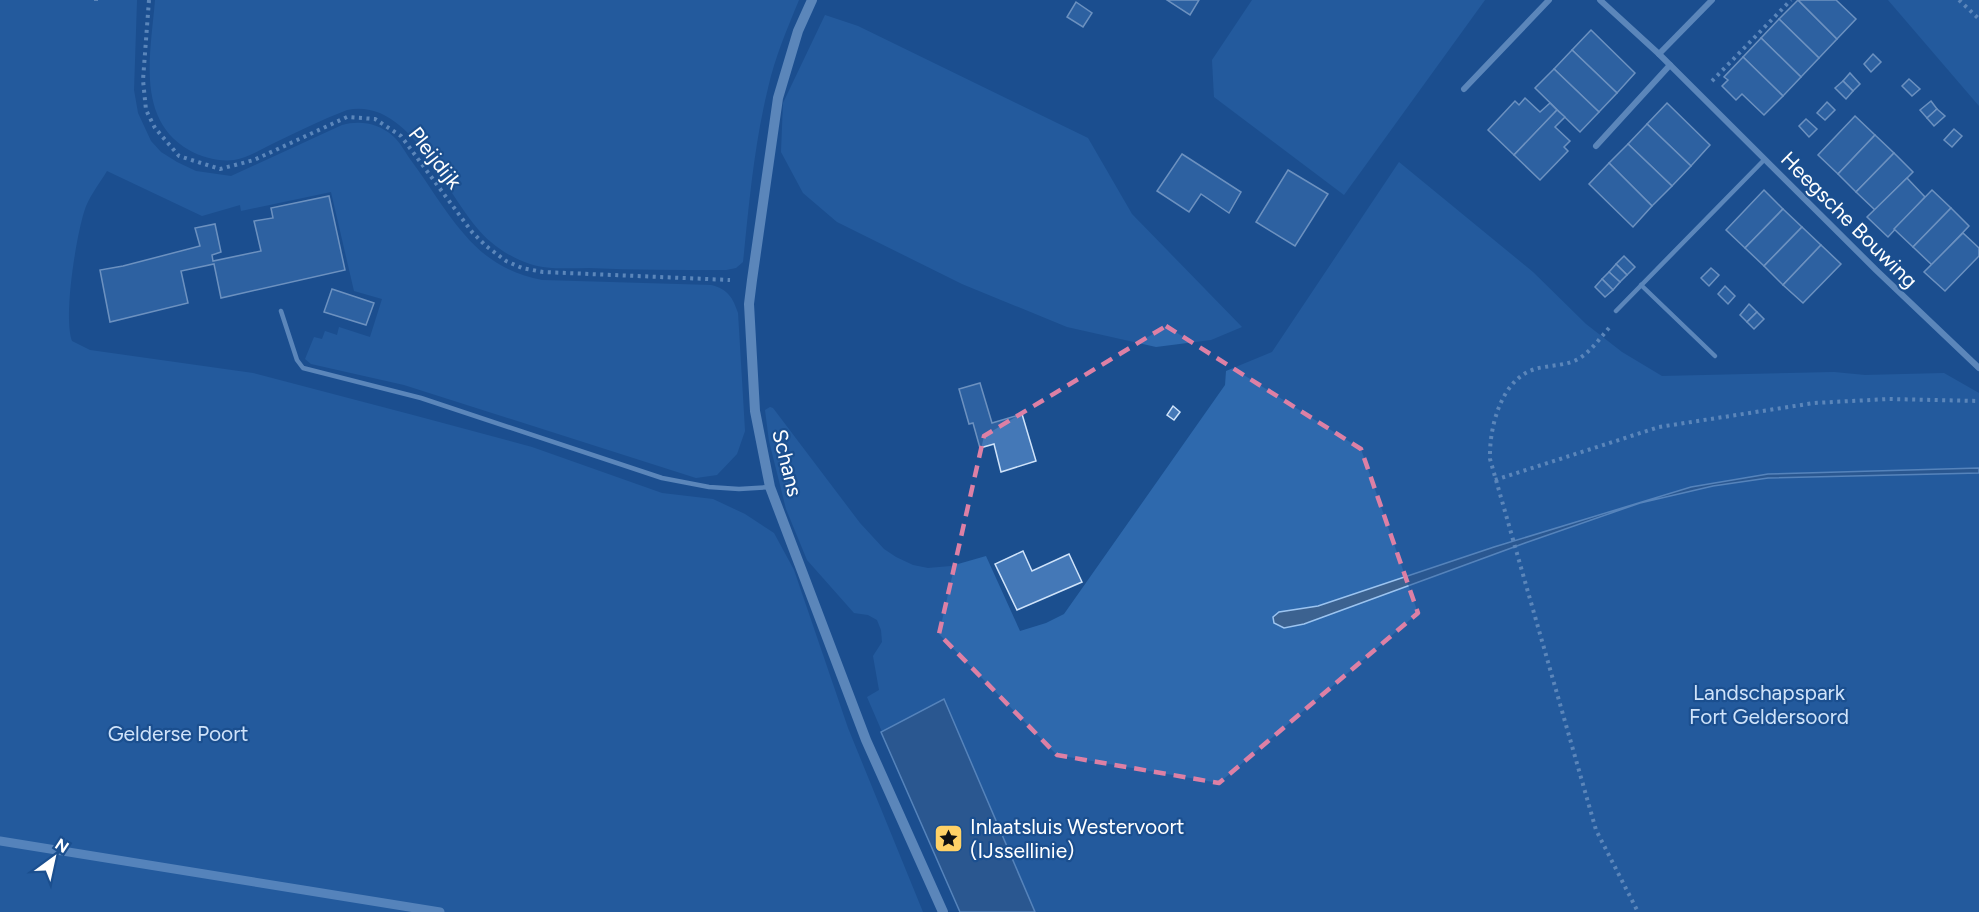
<svg xmlns="http://www.w3.org/2000/svg" width="1979" height="912" font-family="Figtree,sans-serif">
<style>
.green{fill:#2e69ad}
.water{fill:#3c6290;stroke:#9cc4f0;stroke-width:1.5}
.lines{fill:none;stroke-linecap:round;stroke-linejoin:round}
.stream{stroke:#9cc4f0;stroke-width:9}
.building{fill:#4478b7;stroke:#cfe3fa;stroke-width:1.5}
.path{stroke:#a9c9ee;stroke-width:4;stroke-dasharray:3 4.5;stroke-linecap:butt}
.service{stroke:#a9c9ee;stroke-width:4.5}
.minor{stroke:#a9c9ee;stroke-width:6}
.tertiary{stroke:#a9c9ee;stroke-width:10}
.marked{fill:none;stroke:#dd80a5;stroke-width:4.5;stroke-dasharray:12 8;stroke-linejoin:round}
.labels{text-anchor:middle;stroke-width:4.5;stroke-linejoin:round;paint-order:stroke}
.street-label{font-size:21px;fill:#fff;stroke:#1b4f8f}
.park-label{font-size:21px;fill:#cfe3fa;stroke:#1b4f8f}
.poi-label{font-size:21px;fill:#fff;stroke:#1b4f8f;text-anchor:start}
</style>
<rect width="100%" height="100%" fill="#1b4f8f"/>
<!-- green -->
<g class="green">
<path d="M0,0H137L134,90L138,113L151,141L161,152L177,162L196,171L231,176L342,125C360,120 378,123 393,136C400,142 405,152 410,159C428,183 444,211 464,234C485,259 510,274 542,280L711,285C728,289 733,298 738,313L745,431L737,454L717,475L696,478L404,385L311,364L305,359L314,337L322,339L325,331L337,335L339,327L370,337L382,299L354,291L331,192L241,211L240,205L202,216L107,171C99,184 88,198 84,212C76,238 63,317 72,341L90,350L253,373L413,415L532,447L662,493L713,499L745,514L774,533L794,570L848,728L923,912H0Z"/>
<path d="M155,0H799C787,29 775,57 768,88C754,145 749,204 743,262L736,268L726,270C681,270 635,270 589,268C570,268 549,270 530,264C517,260 501,251 491,242C448,207 415,96 347,110C321,120 297,132 272,144C260,150 247,158 234,160C220,162 201,157 189,150C135,119 151,52 155,0Z"/>
<path d="M1252,0H1485L1344,195L1214,97L1212,60Z"/>
<path d="M1888,0H1979V106Z"/>
<path d="M825,15L858,26L1088,138L1132,214L1242,327L1211,340L1156,347L1067,327L962,284L837,222L803,193L781,152L783,103Z"/>
<path d="M1399,162L1533,272L1586,324L1622,352L1662,376L1834,372L1865,375L1944,373L1979,393V912H960L867,697L879,690L873,656L882,642L881,630L877,620L868,615L854,613L807,560L786,509L769,441L765,410L770,407L773,408L860,523L884,549L896,557L913,565L928,568L951,566L986,556L1020,631L1046,623L1064,614L1225,385L1226,371L1272,352Z"/>
</g>
<!-- water -->
<g class="water">
<path d="M1979,468V473L1768,478L1713,486L1640,503L1525,543L1304,624L1284,628L1274,623L1273,617L1279,612L1318,606L1494,547L1691,487L1768,474Z"/>
<path d="M944,699L1035,912H960L881,732Z"/>
</g>
<g class="lines">
<!-- stream -->
<path class="stream" d="M0,841L440,912"/>
</g>
<!-- building -->
<g class="building">
<path d="M1167,0H1199L1190,15Z"/>
<path d="M1798,0L1837,39L1819,58L1779,19Z"/>
<path d="M1798,0H1836L1856,19L1837,39Z"/>
<path d="M1076,2L1092,13L1083,27L1067,17Z"/>
<path d="M1779,19L1819,58L1801,77L1761,38Z"/>
<path d="M1591,30L1635,73L1617,93L1572,50Z"/>
<path d="M1761,38L1801,77L1783,96L1743,57Z"/>
<path d="M1572,50L1617,93L1599,112L1554,69Z"/>
<path d="M1873,54L1881,62L1871,72L1864,64Z"/>
<path d="M1743,57L1783,96L1764,115L1742,94L1736,100L1722,86L1728,80L1724,77Z"/>
<path d="M1554,69L1599,112L1580,132L1535,88Z"/>
<path d="M1850,73L1860,84L1853,91L1843,81Z"/>
<path d="M1909,79L1920,89L1912,96L1902,86Z"/>
<path d="M1843,81L1853,91L1846,99L1835,88Z"/>
<path d="M1525,98L1540,112L1550,103L1557,110L1514,155L1488,130L1515,101L1519,105Z"/>
<path d="M1931,101L1937,109L1927,118L1920,110Z"/>
<path d="M1827,102L1835,110L1825,120L1817,113Z"/>
<path d="M1667,103L1710,145L1691,166L1647,124Z"/>
<path d="M1937,109L1945,116L1934,126L1927,118Z"/>
<path d="M1557,110L1565,117L1555,127L1570,141L1564,147L1568,151L1540,180L1514,155Z"/>
<path d="M1855,116L1875,135L1838,174L1818,155Z"/>
<path d="M1806,119L1817,129L1809,137L1799,126Z"/>
<path d="M1647,124L1691,166L1672,186L1628,144Z"/>
<path d="M1954,129L1962,136L1952,147L1944,140Z"/>
<path d="M1875,135L1894,153L1856,192L1838,174Z"/>
<path d="M1628,144L1672,186L1652,206L1609,163Z"/>
<path d="M1894,153L1913,172L1875,210L1856,192Z"/>
<path d="M1182,154L1241,192L1229,213L1201,194L1189,212L1157,191Z"/>
<path d="M1609,163L1652,206L1633,227L1589,184Z"/>
<path d="M1288,170L1328,194L1295,246L1256,222Z"/>
<path d="M1907,178L1925,197L1888,237L1867,217Z"/>
<path d="M1764,190L1783,209L1745,248L1726,230Z"/>
<path d="M1932,190L1951,208L1913,247L1894,229Z"/>
<path d="M329,196L345,270L221,298L214,264L181,271L188,303L110,322L100,270L123,266L200,246L195,228L215,224L221,252L212,255L213,261L261,251L254,221L273,218L271,208Z"/>
<path d="M1951,208L1969,226L1932,265L1913,247Z"/>
<path d="M1783,209L1802,227L1764,266L1745,248Z"/>
<path d="M1802,227L1821,245L1783,285L1764,266Z"/>
<path d="M1963,233L1979,248V256L1945,291L1924,272Z"/>
<path d="M1821,245L1841,264L1803,303L1783,285Z"/>
<path d="M1624,256L1635,267L1627,275L1616,264Z"/>
<path d="M1616,264L1627,275L1620,282L1609,272Z"/>
<path d="M1711,268L1719,275L1709,286L1701,278Z"/>
<path d="M1609,272L1620,282L1613,290L1602,279Z"/>
<path d="M1602,279L1613,290L1605,297L1595,287Z"/>
<path d="M1725,286L1735,296L1728,304L1718,294Z"/>
<path d="M332,289L374,303L366,325L324,312Z"/>
<path d="M1749,304L1757,312L1747,322L1740,315Z"/>
<path d="M1757,312L1764,319L1754,329L1747,322Z"/>
<path d="M980,383L992,423L1022,414L1036,461L1001,472L994,444L980,448L973,423L969,424L959,389Z"/>
<path d="M1173,406L1180,412L1174,420L1167,415Z"/>
<path d="M1023,551L1032,571L1069,554L1082,582L1017,610L995,564Z"/>
</g>
<g class="lines">
<!-- path -->
<g class="path">
<path d="M149,0L143,80L146,110L155,128L179,156L220,169L254,160L347,117L375,119L401,136L472,232L486,246L506,261L522,268L543,272L730,280"/>
<path d="M1959,0L1979,19"/>
<path d="M96,1V0"/>
<path d="M1712,81L1791,0"/>
<path d="M1609,328C1600,338 1592,350 1580,358C1567,366 1549,365 1535,369C1501,379 1489,428 1490,459L1596,830L1638,912"/>
<path d="M1495,480L1659,427L1814,403L1889,399L1979,401"/>
</g>
<!-- service -->
<g class="service">
<path d="M1641,285L1715,356"/>
<path d="M281,311L297,360L303,368L421,398L662,478L709,487L739,489L770,487"/>
<path d="M1616,311L1764,160"/>
</g>
<!-- minor -->
<g class="minor">
<path d="M1600,0L1659,54L1876,270L1979,368"/>
<path d="M1659,54L1712,0"/>
<path d="M1464,89L1549,0"/>
<path d="M1596,146L1670,65"/>
</g>
<!-- tertiary -->
<path class="tertiary" d="M812,0L798,31L778,98L752,280L749,304L755,411L770,487L866,740L943,912"/>
</g>
<!-- marked area -->
<path d="M0 0H1979V912H0ZM1166,326L1361,449L1418,613L1219,783L1057,755L939,634L984,436Z" fill="#1b4f8f" fill-opacity=".55" fill-rule="evenodd"/>
<path class="marked" d="M1166,326L1361,449L1418,613L1219,783L1057,755L939,634L984,436Z"/>
<!-- icons -->
<defs>
<symbol id="sight-square" viewBox="-11 -11 22 22"><rect x="-9" y="-9" width="18" height="18" rx="4" fill="#ffd166" stroke="#1b4f8f"/><path d="M0-6L1.8-2.2L6-1.7L2.9 1.2L3.7 5.4L0 3.3L-3.7 5.4L-2.9 1.2L-6-1.7L-1.8-2.2Z" fill="#111"/></symbol>
</defs>
<g fill-rule="evenodd">
<use href="#sight-square" x="932" y="822" width="33" height="33"/>
</g>
<g class="labels">
<!-- street labels -->
<g class="street-label">
<text transform="translate(435 158) rotate(52)" y="7">Pleijdijk</text>
<text transform="translate(1849 220) rotate(45)" y="7">Heegsche Bouwing</text>
<text transform="translate(787 463) rotate(76)" y="7">Schans</text>
</g>
<!-- park labels -->
<g class="park-label">
<text x="1769" y="700">Landschapspark<tspan x="1769" dy="24">Fort Geldersoord</tspan></text>
<text x="178" y="741">Gelderse Poort</text>
</g>
<!-- poi labels -->
<g class="poi-label">
<text x="970" y="834">Inlaatsluis Westervoort<tspan x="970" dy="24">(IJssellinie)</tspan></text>
</g>
</g>
<!-- north arrow -->
<g transform="translate(54 858) rotate(33)" stroke="#1b4f8f" stroke-width="4.5" paint-order="stroke">
<path d="M0-4.5L10 22L0 15L-10 22Z" fill="#ffffff"/>
<text y="-9" font-size="16" font-weight="bold" text-anchor="middle" fill="#ffffff">N</text>
</g>
</svg>
